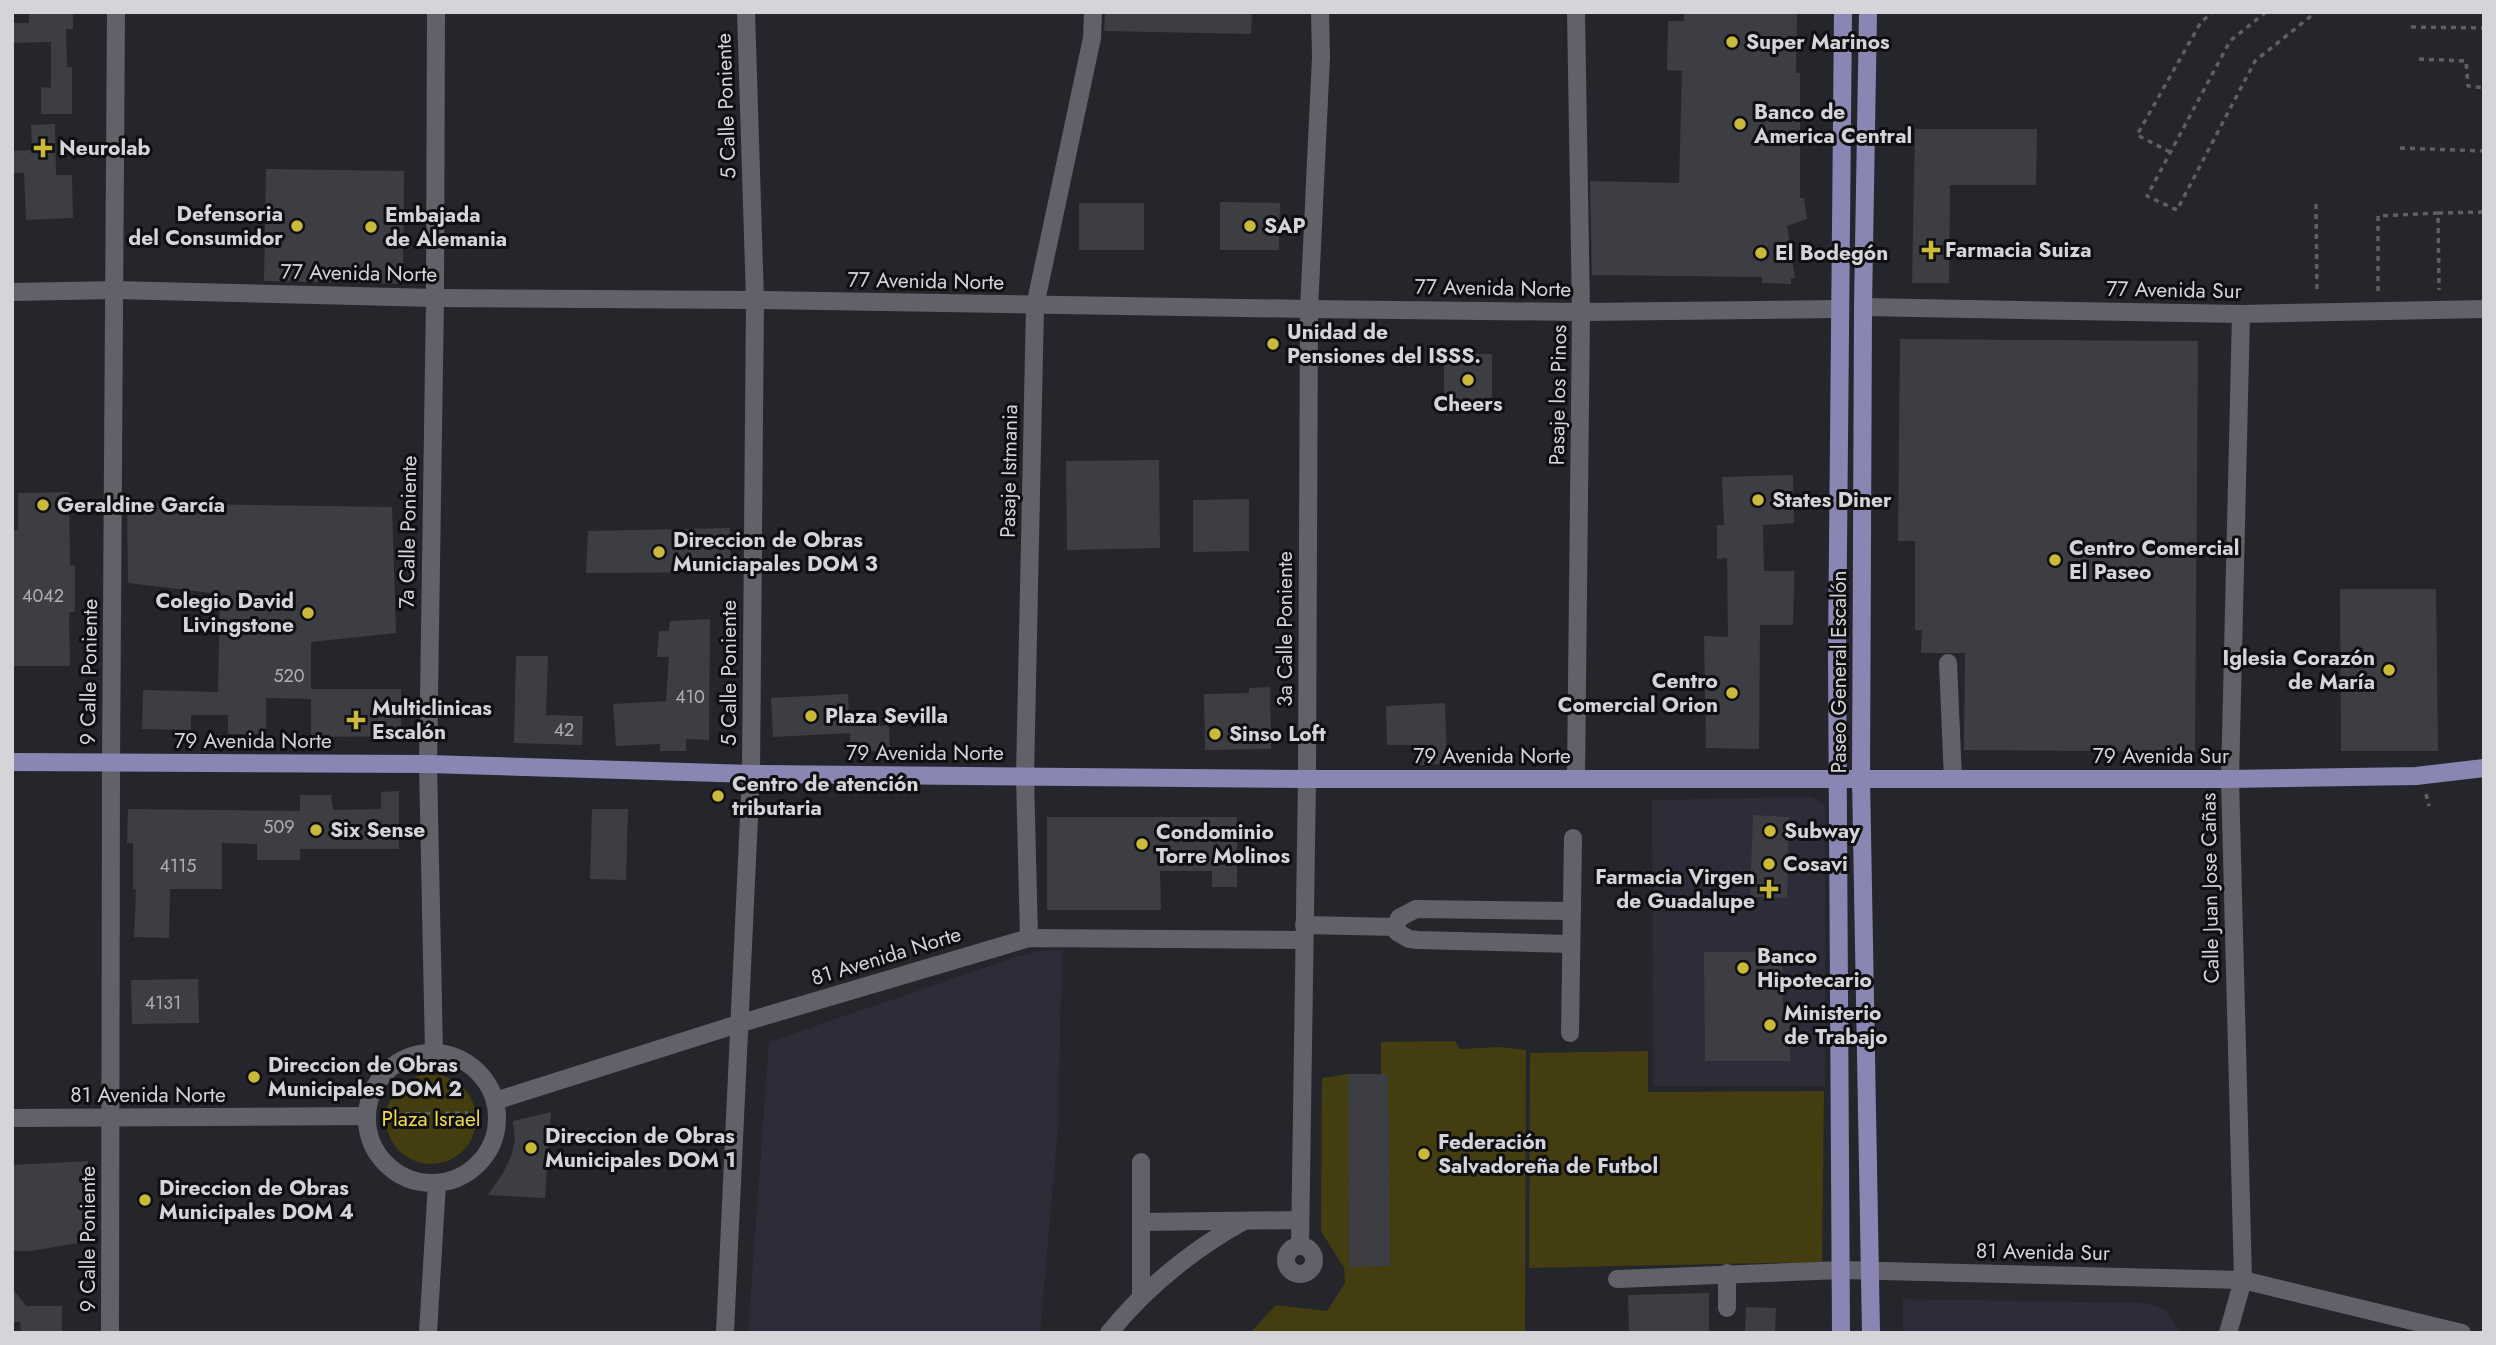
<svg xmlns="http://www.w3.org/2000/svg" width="2496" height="1345" font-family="Jost,sans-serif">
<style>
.built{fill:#2d2d3a}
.green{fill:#433d0f}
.building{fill:#3d3d44}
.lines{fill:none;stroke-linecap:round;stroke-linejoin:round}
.path{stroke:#5e5e64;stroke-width:3.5;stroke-dasharray:5 5;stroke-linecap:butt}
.minor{stroke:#62616a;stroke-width:18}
.major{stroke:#8986b4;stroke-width:18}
.poi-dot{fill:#cbba39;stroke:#0f0f12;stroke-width:2.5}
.labels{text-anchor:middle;stroke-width:6;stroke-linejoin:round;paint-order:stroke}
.number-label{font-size:18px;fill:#afaeb4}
.poi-label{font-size:21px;font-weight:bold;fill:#d5d4d9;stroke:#0f0f12;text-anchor:start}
.street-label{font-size:21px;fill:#d5d4d9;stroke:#0f0f12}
.park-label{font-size:21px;fill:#f0dd4d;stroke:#0f0f12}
</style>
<rect width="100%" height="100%" fill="#25252c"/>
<!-- built -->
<g class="built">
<path d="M1812,797L1823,804L1825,809V1086H1653L1652,800Z"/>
<path d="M1062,950L1058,1125L1040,1333H748L769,1042L1016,957L1039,951Z"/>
<path d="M1903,1299L2145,1303L2166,1310L2180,1333H1903Z"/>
</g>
<!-- green -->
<g class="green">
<path d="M1455,1041L1460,1049L1500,1047L1526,1050L1525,1333H1250L1276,1305L1327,1311L1345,1283L1344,1268L1321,1231L1322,1078L1348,1074L1381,1075V1042Z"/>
<path d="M1648,1051V1092L1824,1091L1822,1262L1529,1268L1530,1053Z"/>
<circle cx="431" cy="1119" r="45"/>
</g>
<!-- building -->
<g class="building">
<path d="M29,12H73V29H66L67,67H72V114H41V87L51,88V42L13,43V23H29Z"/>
<path d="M1105,12H1252L1251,34L1104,31Z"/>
<path d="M1684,12H1797L1796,73H1800V198H1804L1807,219L1787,226L1795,278H1791V284L1762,283V277L1592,275L1590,181L1679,183L1682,71L1667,70L1668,21H1684Z"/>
<path d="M55,124L56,175H72L73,218L26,220L24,173H12V151L32,150L31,125Z"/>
<path d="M1915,129H2037L2036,185H1950L1949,283H1912Z"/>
<path d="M266,169L404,171L403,284L264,281Z"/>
<path d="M1220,202L1280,203L1279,250H1220Z"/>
<rect x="1079" y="203" width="65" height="47"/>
<path d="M1900,339L2198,341L2195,752L1964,750L1965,653H1921L1922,630H1915V541H1898Z"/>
<rect x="1444" y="354" width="48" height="52"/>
<path d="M1159,460L1160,548L1067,550L1066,461Z"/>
<path d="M1793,475L1794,523L1763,525L1764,571H1794V589L1793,625H1760L1759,749L1706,748L1704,636L1728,637L1727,558L1717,559V525H1724L1722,477Z"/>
<path d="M69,492L70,566L75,565V611L69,613L70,666H12V530H18V493Z"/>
<path d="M1249,499V551L1193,552V500Z"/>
<path d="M127,503L392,507L396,633L311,642V689H401V736L311,737V699L266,698V734H228V715H191V730L142,729L143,690L218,692L220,594L128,583Z"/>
<path d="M730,528L731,572L586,573L588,531Z"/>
<path d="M2340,589H2436L2438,751H2341Z"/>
<path d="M710,619L709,740L686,739V751H660V744L616,746L613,704L666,701L669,657H657L659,631H669L670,621Z"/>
<path d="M516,656H548L546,715L583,716L582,745L514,743Z"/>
<path d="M1270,687L1271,749L1205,750L1204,694L1249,693V688Z"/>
<path d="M848,694L849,714L879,713L880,726L889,725L890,751H850V733L773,737L771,698Z"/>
<path d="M1445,703L1447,764L1417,765L1415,745H1387L1386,706Z"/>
<path d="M399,791V849H300V860H257V844L222,843V889H170L169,938L134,937L136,889L133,890V843H127L128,809L300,811V795H331L333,810L381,809V792Z"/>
<path d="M592,809H628L626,880L590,879Z"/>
<path d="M1753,815L1789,817L1787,898L1750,897Z"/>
<path d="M1047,817H1237V887H1212V871H1160L1161,910H1047Z"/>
<path d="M1704,952H1782L1783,1009H1791L1790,1061H1705Z"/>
<path d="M198,979L199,1023L132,1024L131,980Z"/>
<path d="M1348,1074H1388L1390,1266L1349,1267Z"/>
<path d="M551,1112L545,1198L488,1195L503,1173L511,1156L515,1140L513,1121Z"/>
<path d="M88,1161L84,1242L31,1251H12V1165Z"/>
<path d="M12,1288L26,1306H62V1333H21L20,1322H12Z"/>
<path d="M1709,1293V1333H1629L1628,1295Z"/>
<path d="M1746,1307L1776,1308L1775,1333H1745Z"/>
</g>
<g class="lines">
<!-- path -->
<g class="path">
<path d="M2266,12L2230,41L2147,196L2177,210L2255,61L2316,12"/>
<path d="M2411,27L2484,28"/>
<path d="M2419,59L2466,61L2468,86L2484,88"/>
<path d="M2400,148L2484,151"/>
<path d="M2170,152L2137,135L2201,22L2213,12"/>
<path d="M2316,204L2317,293"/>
<path d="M2438,213L2484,212"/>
<path d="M2378,291V216L2438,213L2439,290"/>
<path d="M2426,794L2429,806"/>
<path d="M395,1114L468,1113"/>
</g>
<!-- minor -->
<g class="minor">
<path d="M12,292L115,290L435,298L755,300L1309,309L1581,312L1839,309"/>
<path d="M1863,307L2241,314L2484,309"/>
<path d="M1948,663L1953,779"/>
<path d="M1576,779L1581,312L1576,12"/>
<path d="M1304,925L1396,927"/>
<path d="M1029,938L1025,776L1035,306L1092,38L1093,12"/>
<path d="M1571,944L1418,940L1409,939L1397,932L1396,927L1399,918L1416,909L1572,911"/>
<path d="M1570,1033L1573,838"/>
<path d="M434,1052L428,764L435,298L436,12"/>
<circle cx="432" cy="1118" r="65"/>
<path d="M495,1101L738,1024L1029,938L1304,940"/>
<path d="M12,1118L367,1116"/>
<path d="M1141,1162V1296"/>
<path d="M1141,1222L1300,1220"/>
<circle cx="1300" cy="1260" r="14"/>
<path d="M1300,1246L1307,779L1309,309L1321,57L1320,12"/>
<path d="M1617,1279L1842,1270L2243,1280L2462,1333"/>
<path d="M1727,1308V1273"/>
<path d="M110,1333L111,764L116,12"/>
<path d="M428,1333L437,1183"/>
<path d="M725,1333L751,774L755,300L746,12"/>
<path d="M1109,1333C1147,1286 1192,1250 1244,1221"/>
<path d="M2228,1333L2243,1280L2230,779L2241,314"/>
</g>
<!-- major -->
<g class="major">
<path d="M1868,12L1863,307L1861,778L1871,1333"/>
<path d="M12,762L428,764L751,774L1307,779H2230L2416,776L2484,768"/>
<path d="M1841,1333L1837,655L1843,12"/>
</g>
</g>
<!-- markers -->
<g class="poi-dot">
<circle cx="1732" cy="42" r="7"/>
<circle cx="1740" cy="124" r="7"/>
<path d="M39.5 137.5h7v7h7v7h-7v7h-7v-7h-7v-7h7z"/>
<circle cx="297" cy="226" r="7"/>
<circle cx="1250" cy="226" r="7"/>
<circle cx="371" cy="227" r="7"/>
<path d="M1927.5 239.5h7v7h7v7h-7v7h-7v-7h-7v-7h7z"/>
<circle cx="1761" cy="253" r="7"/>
<circle cx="1273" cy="344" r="7"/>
<circle cx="1468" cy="380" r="7"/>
<circle cx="1758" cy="500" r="7"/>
<circle cx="43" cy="505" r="7"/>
<circle cx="659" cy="552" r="7"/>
<circle cx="2055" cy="560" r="7"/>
<circle cx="308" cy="613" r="7"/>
<circle cx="2389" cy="670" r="7"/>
<circle cx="1732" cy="693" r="7"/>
<circle cx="811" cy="716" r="7"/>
<path d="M352.5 709.5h7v7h7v7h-7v7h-7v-7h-7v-7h7z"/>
<circle cx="1215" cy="734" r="7"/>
<circle cx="718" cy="796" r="7"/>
<circle cx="316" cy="830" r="7"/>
<circle cx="1770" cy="831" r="7"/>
<circle cx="1142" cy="844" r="7"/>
<circle cx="1769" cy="864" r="7"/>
<path d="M1765.5 878.5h7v7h7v7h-7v7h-7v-7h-7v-7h7z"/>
<circle cx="1743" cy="968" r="7"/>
<circle cx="1770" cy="1025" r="7"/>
<circle cx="254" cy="1077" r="7"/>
<circle cx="531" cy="1148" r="7"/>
<circle cx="1424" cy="1154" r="7"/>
<circle cx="145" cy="1200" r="7"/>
</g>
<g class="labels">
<!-- number labels -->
<g class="number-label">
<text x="43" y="602">4042</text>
<text x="289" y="682">520</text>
<text x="690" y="703">410</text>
<text x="564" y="736">42</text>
<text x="279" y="833">509</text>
<text x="178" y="872">4115</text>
<text x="163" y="1009">4131</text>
</g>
<!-- poi labels -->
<g class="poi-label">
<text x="1746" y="49">Super Marinos</text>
<text x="1754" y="119">Banco de<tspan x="1754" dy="24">America Central</tspan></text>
<text x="59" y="155">Neurolab</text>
<text x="283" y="221" text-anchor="end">Defensoria<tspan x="283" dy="24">del Consumidor</tspan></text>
<text x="385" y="222">Embajada<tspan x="385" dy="24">de Alemania</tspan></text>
<text x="1264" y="233">SAP</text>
<text x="1945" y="257">Farmacia Suiza</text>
<text x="1775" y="260">El Bodegón</text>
<text x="1287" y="339">Unidad de<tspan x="1287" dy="24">Pensiones del ISSS.</tspan></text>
<text x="1468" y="411" text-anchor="middle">Cheers</text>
<text x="1772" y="507">States Diner</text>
<text x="57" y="512">Geraldine García</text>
<text x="673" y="547">Direccion de Obras<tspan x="673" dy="24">Municiapales DOM 3</tspan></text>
<text x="2069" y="555">Centro Comercial<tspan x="2069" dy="24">El Paseo</tspan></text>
<text x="294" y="608" text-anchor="end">Colegio David<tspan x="294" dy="24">Livingstone</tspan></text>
<text x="2375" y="665" text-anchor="end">Iglesia Corazón<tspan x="2375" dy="24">de María</tspan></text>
<text x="1718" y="688" text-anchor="end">Centro<tspan x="1718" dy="24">Comercial Orion</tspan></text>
<text x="372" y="715">Multiclinicas<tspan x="372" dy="24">Escalón</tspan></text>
<text x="825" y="723">Plaza Sevilla</text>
<text x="1229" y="741">Sinso Loft</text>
<text x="732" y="791">Centro de atención<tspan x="732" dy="24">tributaria</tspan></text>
<text x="330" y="837">Six Sense</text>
<text x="1784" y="838">Subway</text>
<text x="1156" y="839">Condominio<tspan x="1156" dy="24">Torre Molinos</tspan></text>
<text x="1783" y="871">Cosavi</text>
<text x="1755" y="884" text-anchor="end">Farmacia Virgen<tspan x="1755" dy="24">de Guadalupe</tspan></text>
<text x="1757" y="963">Banco<tspan x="1757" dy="24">Hipotecario</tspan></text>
<text x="1784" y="1020">Ministerio<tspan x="1784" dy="24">de Trabajo</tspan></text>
<text x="268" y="1072">Direccion de Obras<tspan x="268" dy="24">Municipales DOM 2</tspan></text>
<text x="545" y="1143">Direccion de Obras<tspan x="545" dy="24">Municipales DOM 1</tspan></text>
<text x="1438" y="1149">Federación<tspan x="1438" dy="24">Salvadoreña de Futbol</tspan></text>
<text x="159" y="1195">Direccion de Obras<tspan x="159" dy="24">Municipales DOM 4</tspan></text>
</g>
<!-- street labels -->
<g class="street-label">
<text transform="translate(726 106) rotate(-92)" y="7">5 Calle Poniente</text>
<text transform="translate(359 273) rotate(1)" y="7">77 Avenida Norte</text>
<text transform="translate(926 281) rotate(1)" y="7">77 Avenida Norte</text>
<text transform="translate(1493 288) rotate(1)" y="7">77 Avenida Norte</text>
<text transform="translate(2174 290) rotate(1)" y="7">77 Avenida Sur</text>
<text transform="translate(1558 395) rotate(-89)" y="7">Pasaje los Pinos</text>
<text transform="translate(1009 471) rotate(-89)" y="7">Pasaje Istmania</text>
<text transform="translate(408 532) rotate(-89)" y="7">7a Calle Poniente</text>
<text transform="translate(1285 629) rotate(-90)" y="7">3a Calle Poniente</text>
<text transform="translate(89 672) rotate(-89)" y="7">9 Calle Poniente</text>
<text transform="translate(1839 672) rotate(-90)" y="7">Paseo General Escalón</text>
<text transform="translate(729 673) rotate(-90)" y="7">5 Calle Poniente</text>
<text x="253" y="748">79 Avenida Norte</text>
<text x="925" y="760">79 Avenida Norte</text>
<text x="1492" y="763">79 Avenida Norte</text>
<text x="2161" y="763">79 Avenida Sur</text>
<text transform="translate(2210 888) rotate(-91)" y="7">Calle Juan Jose Cañas</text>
<text transform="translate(886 956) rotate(-17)" y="7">81 Avenida Norte</text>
<text x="148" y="1102">81 Avenida Norte</text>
<text transform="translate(88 1239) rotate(-90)" y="7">9 Calle Poniente</text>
<text transform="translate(2043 1252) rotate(1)" y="7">81 Avenida Sur</text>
</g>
<!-- park labels -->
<g class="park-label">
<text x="431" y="1126">Plaza Israel</text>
</g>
</g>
<!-- border -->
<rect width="2496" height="1345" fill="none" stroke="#d5d4d9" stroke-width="28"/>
</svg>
